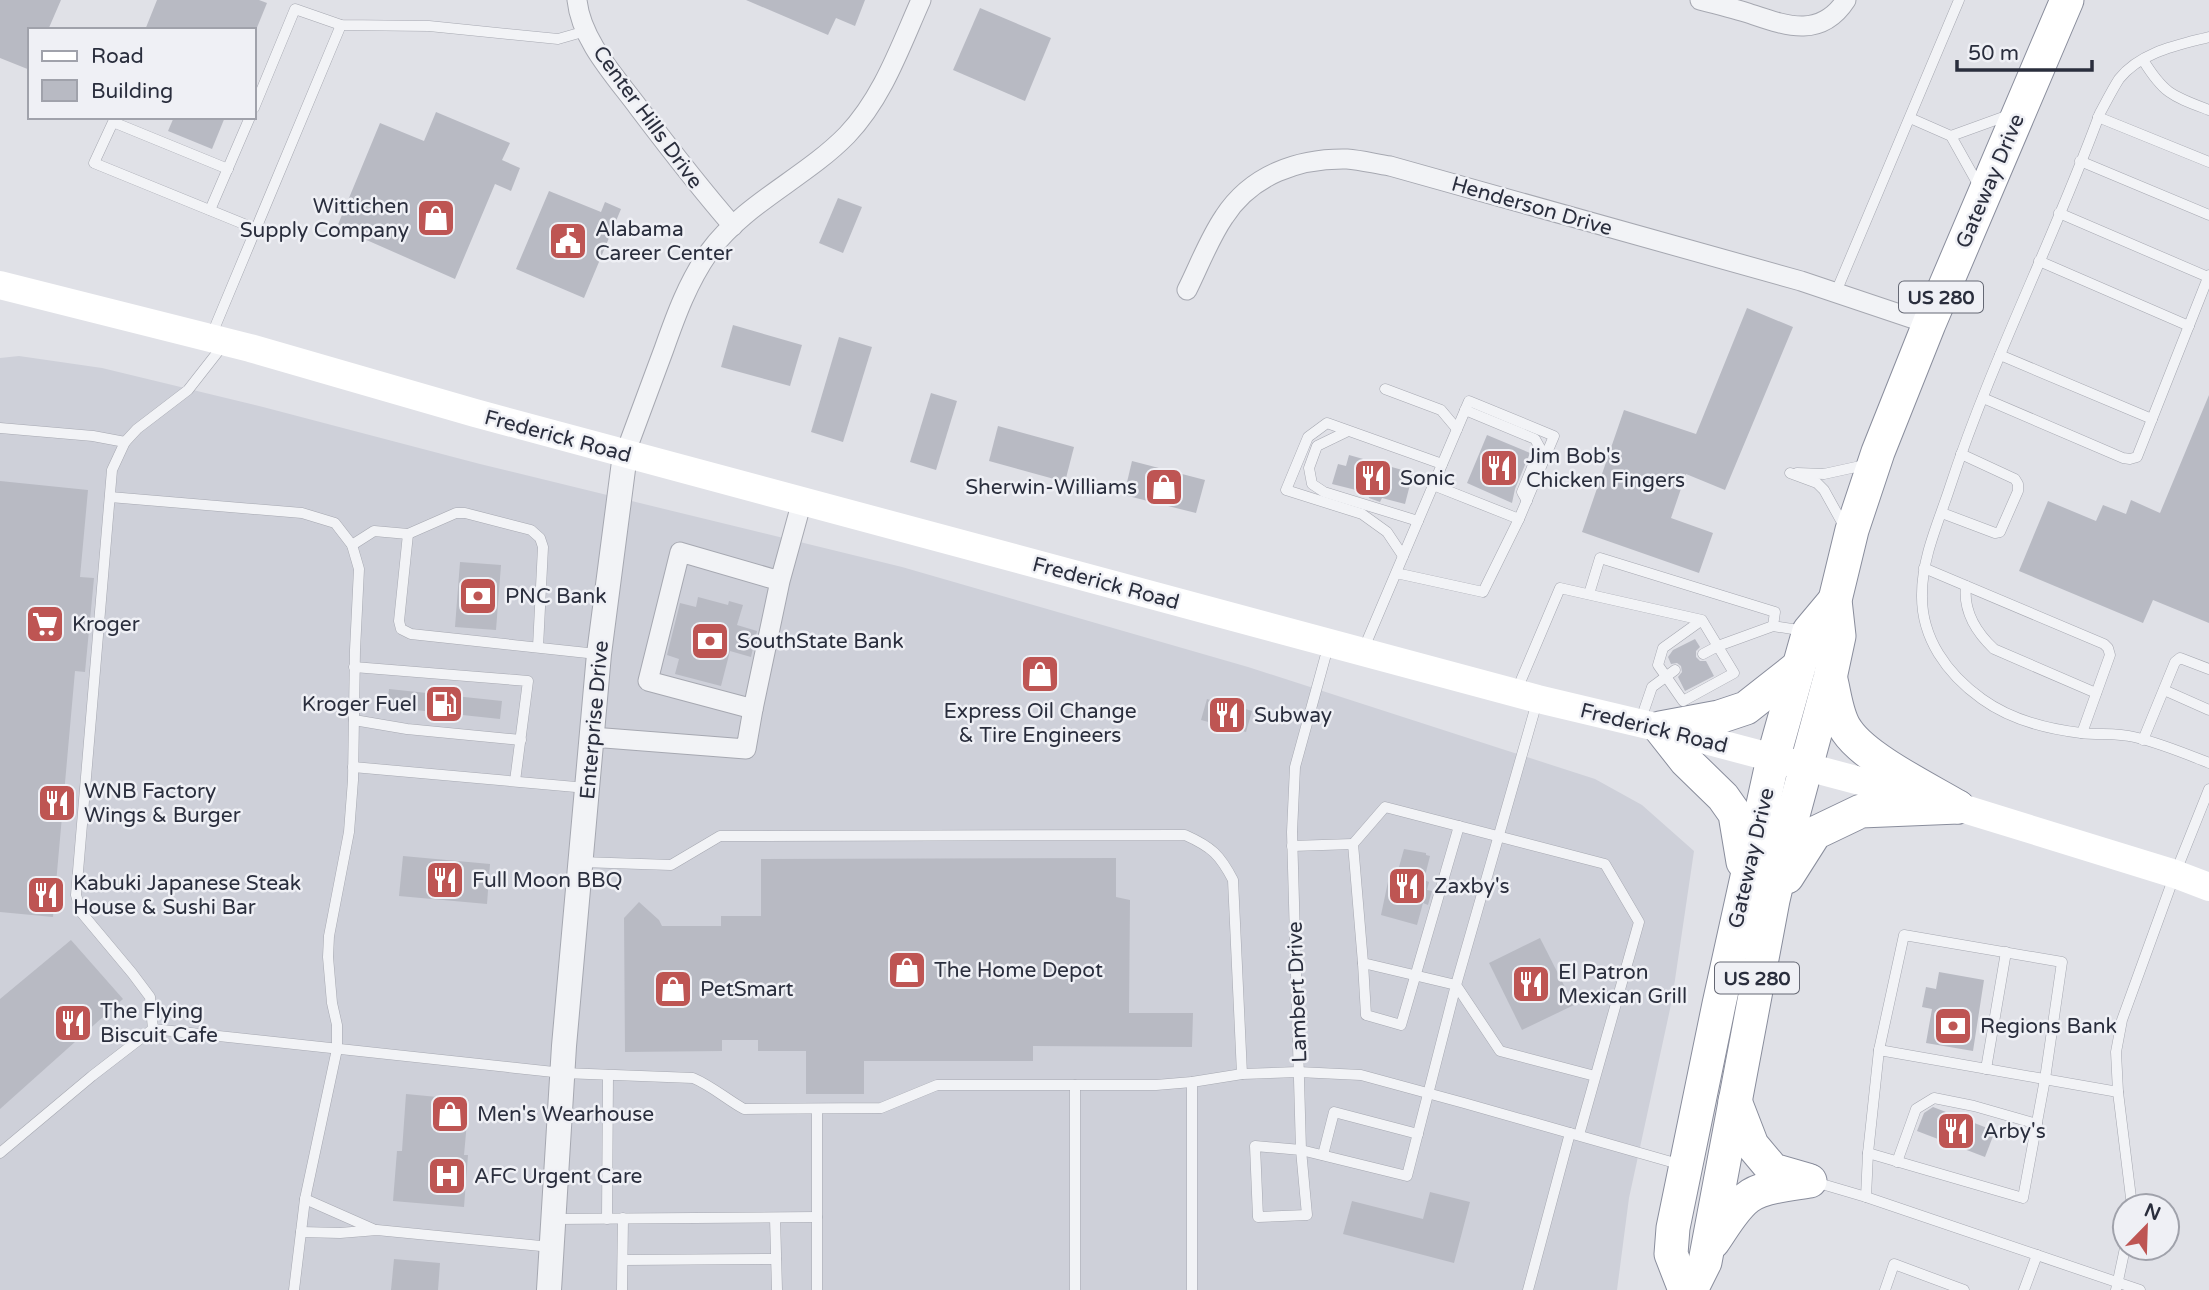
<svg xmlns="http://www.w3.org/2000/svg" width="2209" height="1290" font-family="'Varela Round',sans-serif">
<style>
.built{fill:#ced0d9}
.building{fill:#b8bac3}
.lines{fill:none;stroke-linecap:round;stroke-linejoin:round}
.service-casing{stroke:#a6a8b1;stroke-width:11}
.minor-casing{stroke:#a6a8b1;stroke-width:21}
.tertiary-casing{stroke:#a6a8b1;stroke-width:26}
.trunk-casing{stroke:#898d9c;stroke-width:35}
.service{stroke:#f2f3f6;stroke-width:10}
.minor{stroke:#f2f3f6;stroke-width:19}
.tertiary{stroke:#f2f3f6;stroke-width:24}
.secondary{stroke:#fff;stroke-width:28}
.trunk{stroke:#fff;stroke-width:33}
.labels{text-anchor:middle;stroke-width:5;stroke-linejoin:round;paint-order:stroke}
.shield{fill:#eff0f5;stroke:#656874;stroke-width:2}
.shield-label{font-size:19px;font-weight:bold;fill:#2a2e3d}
.street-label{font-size:21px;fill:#2a2e3d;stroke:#eff0f5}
.poi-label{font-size:21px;fill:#2a2e3d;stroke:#eff0f5;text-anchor:start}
</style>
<rect width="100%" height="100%" fill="#e0e1e7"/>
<!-- built -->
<path class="built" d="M19,356L102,368L263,407L480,464L902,567L1248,667L1595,779L1642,805L1694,851L1672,1000L1629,1198L1617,1290H0V358Z"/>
<!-- building -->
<g class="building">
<path d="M0,0H61L48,30H30V70L0,58Z"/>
<path d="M157,0H259L267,3L256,30H145Z"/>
<path d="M746,0H865L855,26L836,18L828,35Z"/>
<path d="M980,8L1051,38L1025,101L953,70Z"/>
<path d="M436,112L510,143L502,160L520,168L511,191L495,184L455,279L337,227L380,123L424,141Z"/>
<path d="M174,117H225L212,149L168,131Z"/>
<path d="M549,191L601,212L605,202L621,209L584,298L516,269Z"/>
<path d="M838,198L862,207L843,253L819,243Z"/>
<path d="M1747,308L1793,327L1725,490L1686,474L1671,518L1713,533L1699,573L1582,532L1624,410L1696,434Z"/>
<path d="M733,325L802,345L790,386L721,367Z"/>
<path d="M839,337L872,347L843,442L811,432Z"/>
<path d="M931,393L957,401L936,470L910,462Z"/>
<path d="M2209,395V623L2153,600L2143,623L2019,571L2048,501L2096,521L2103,505L2126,514L2131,500L2160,513Z"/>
<path d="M998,426L1074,447L1065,482L989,461Z"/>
<path d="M1487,435L1530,453L1515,489L1512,503L1467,483Z"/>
<path d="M1349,455L1413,473L1405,504L1382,498L1380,502L1369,498L1368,493L1332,484L1338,464L1346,466Z"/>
<path d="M1132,461L1205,480L1196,513L1124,495Z"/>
<path d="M0,481L88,490L80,577L94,578L85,672L75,671L53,917L0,912Z"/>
<path d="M460,562L501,565L496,630L455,627Z"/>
<path d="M698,597L728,605L729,601L743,605L737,625L757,631L751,657L730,651L721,686L675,674L679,659L667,655L680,603L696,607Z"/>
<path d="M1695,639L1700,647L1696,651V657L1700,661H1706L1714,676L1685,691L1678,677L1682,672L1681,666L1677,663L1671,664L1668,657L1673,650Z"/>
<path d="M389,689L502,701L500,719L387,707Z"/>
<path d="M1207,699L1219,703L1221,699L1243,706L1242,708L1252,711L1246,732L1201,720Z"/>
<path d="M1404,849L1426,853V855L1430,856L1424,880L1429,882L1427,890L1432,891L1428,905L1423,903L1417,925L1381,915L1389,877L1392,878L1393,873L1397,874Z"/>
<path d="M403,856L490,864L487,904L399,896Z"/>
<path d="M1116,858V897L1130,900L1129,1013H1193L1192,1047L1033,1046V1061H864V1094H806V1051H758V1040H722V1051L625,1052L624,918L639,902L659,920L662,926H721V916H761V859Z"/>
<path d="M1540,938L1574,1005L1522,1030L1489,963Z"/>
<path d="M71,940L123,999L0,1109V999Z"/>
<path d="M1939,972L1984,980L1973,1051L1926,1043L1932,1009L1922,1007L1926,987L1936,989Z"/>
<path d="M406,1094L469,1100L464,1155H468L464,1207L393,1201L397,1151H402Z"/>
<path d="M1933,1107L1995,1131L1985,1157L1917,1131L1924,1113Z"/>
<path d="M1430,1192L1470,1202L1454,1263L1343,1234L1352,1201L1423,1219Z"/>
<path d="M394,1259L440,1263L438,1290H391Z"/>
</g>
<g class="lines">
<defs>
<g id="service">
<path d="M2209,37C2178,45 2140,52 2119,79C2112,90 2106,102 2100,113C2054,239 1992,359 1950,487C1939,521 1922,557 1922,594C1921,638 1947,674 1982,699C2011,720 2047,729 2081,733C2099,735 2117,733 2134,737C2160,743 2184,753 2209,763"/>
<path d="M2143,60C2164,94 2172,96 2209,110"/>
<path d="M254,108L295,9L341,25L429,26L558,39L586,31"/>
<path d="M2098,117L2209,162"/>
<path d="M1910,118L1951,136L1979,186"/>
<path d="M1951,136L2009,115"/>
<path d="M2080,161L2209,215"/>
<path d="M228,169L113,122L94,163L256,229"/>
<path d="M210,210L250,117"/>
<path d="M2059,213L2208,277"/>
<path d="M2039,261L2189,326"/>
<path d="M1836,292L1959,0"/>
<path d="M212,334L341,25"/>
<path d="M224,344L188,390L137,429L125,442L112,470L76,895L81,912L132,973L150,997L153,1029L563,1073L693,1078C712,1086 726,1099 744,1109L881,1108L937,1085H1156L1192,1082L1242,1074L1298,1072L1361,1075L1464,1103L1682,1165"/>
<path d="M2000,355L2152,419"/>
<path d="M1385,389L1441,410L1457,429"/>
<path d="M1983,398L2123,458L2130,459L2137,457L2209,275"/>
<path d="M1465,410L1535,439L1540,448L1522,492L1527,501"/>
<path d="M0,428L93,436L125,442"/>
<path d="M1348,431L1317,446L1309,468L1312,484L1324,492L1418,521"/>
<path d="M1790,473L1817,483L1824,490L1844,526"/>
<path d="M1797,473L1824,474L1865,465"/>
<path d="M1433,485L1519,519"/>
<path d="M110,497L302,513L335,523L352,545L359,569L355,650L353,780L349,832L329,936L328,957L332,1003L337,1025V1049L305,1199L294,1290"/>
<path d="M1942,513L1995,533L2000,532L2018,491V484L2015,479L1961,454"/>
<path d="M408,534L399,621L401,629L411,634L597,654"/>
<path d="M352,545L374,531L408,534L456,513H465L531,530L540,538L543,547L538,647"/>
<path d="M1403,556L1387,532L1362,514L1286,490L1308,437L1327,423L1442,464"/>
<path d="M1924,568L2104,644L2108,648L2110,655L2082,733"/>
<path d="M1966,586C1963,612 1976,632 1994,649L2096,693"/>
<path d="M1589,594L1600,558L1775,612L1773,626L1805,631"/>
<path d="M1328,647L1295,767L1292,832L1301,1150L1407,1176L1456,985L1363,963L1353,844L1385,807L1605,864L1639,922L1579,1135"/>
<path d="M1364,648L1469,401L1554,436L1519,519L1483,592L1396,573"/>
<path d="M1703,654L1718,646L1773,626"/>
<path d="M354,667L528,681L515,781"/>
<path d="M2164,690L2209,710"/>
<path d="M1516,692L1560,588L1702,620L1663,648L1658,665L1683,701L1734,673L1702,620"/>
<path d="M1537,702L1456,985L1500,1051L1595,1076"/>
<path d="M1641,719L1652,687L1675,670"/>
<path d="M354,720L407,729L521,740"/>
<path d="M2143,740L2175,662L2180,658L2209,669"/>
<path d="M353,767L587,788"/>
<path d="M1292,846L1353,844"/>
<path d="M581,862L671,865L720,836L1185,835C1212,847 1220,855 1233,880L1242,1074"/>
<path d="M1363,963L1366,1015L1401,1025L1459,826"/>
<path d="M1986,1069L2006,952"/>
<path d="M1192,1082V1290"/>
<path d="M1075,1085V1290"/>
<path d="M2118,1092L2116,1052L2122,1020L2175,874L2209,789"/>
<path d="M817,1109V1290"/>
<path d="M1255,1146L1301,1150L1307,1215L1258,1217Z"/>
<path d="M0,1153L92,1076L153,1029"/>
<path d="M1868,1153L2023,1198L2045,1079L2062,962L1904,935L1879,1050"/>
<path d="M1323,1155L1334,1112L1418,1134"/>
<path d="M1897,1162L1916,1109L1934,1098L1974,1106L2037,1124"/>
<path d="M1815,1182L1866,1197L2140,1290"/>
<path d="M1866,1197L1868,1153L1879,1050L2118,1092L2132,1206"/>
<path d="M305,1199L373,1229"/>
<path d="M775,1218L777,1290"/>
<path d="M555,1219L817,1217"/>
<path d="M607,1219L608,1075"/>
<path d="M301,1232L340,1233L377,1230L551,1247"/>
<path d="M623,1260L776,1259"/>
<path d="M622,1290L623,1218"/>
<path d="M1528,1290L1570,1133"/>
<path d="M1885,1290L1894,1264L1964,1290"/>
<path d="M2024,1290L2037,1255"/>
<path d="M2116,1290L2125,1248"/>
</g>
<g id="minor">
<path d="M577,0C581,40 615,76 638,107C669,148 699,187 733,226"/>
<path d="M1700,0C1716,4 1732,8 1748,13C1784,25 1820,40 1846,0"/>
<path d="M1187,290C1199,266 1209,239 1224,217C1251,175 1298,158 1347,159C1361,160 1376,164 1390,166L1801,281L1929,324"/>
<path d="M625,454C638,419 651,384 664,349C676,315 688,282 709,252C745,203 805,178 847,135C883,97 900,47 921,0"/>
<path d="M780,581L753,709L648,681L680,552L780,581L802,501"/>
<path d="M592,737L746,749L753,709"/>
</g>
<path id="tertiary" d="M549,1290L564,1046L599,654L625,454"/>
<g id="trunk">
<path d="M1831,680C1835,696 1837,718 1847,731C1866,759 1928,789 1958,807"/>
<path d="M1743,862L1735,814L1723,797L1686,761L1660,728L1719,717L1746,708L1798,667"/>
<path d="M1787,877L1815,833L1861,811L1958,807"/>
<path d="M1735,1101L1752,1145L1773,1170L1808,1180"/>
<path d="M1713,1242C1723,1228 1733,1209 1747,1198C1761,1186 1792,1184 1810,1181"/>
<path d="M1685,1290L1671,1254L1673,1228L1719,1004L1773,759L1809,631L1835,600"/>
<path d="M1691,1290L1705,1262L1773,900L1792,819L1830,678L1839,636L1835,600L1852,530L1878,452L1929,324L2067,0"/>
</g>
</defs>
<!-- service casing -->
<use href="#service" class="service-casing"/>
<!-- minor casing -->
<use href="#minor" class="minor-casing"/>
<!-- tertiary casing -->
<use href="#tertiary" class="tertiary-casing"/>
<!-- trunk casing -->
<use href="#trunk" class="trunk-casing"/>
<!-- service -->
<use href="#service" class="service"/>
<!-- minor -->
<use href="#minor" class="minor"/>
<!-- tertiary -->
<use href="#tertiary" class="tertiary"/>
<!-- secondary -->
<path class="secondary" d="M0,285L250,348L475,413L1538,699L1660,728L1958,807L2175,874L2209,887"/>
<!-- trunk -->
<use href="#trunk" class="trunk"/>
</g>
<!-- icons -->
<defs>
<symbol id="shop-square" viewBox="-11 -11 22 22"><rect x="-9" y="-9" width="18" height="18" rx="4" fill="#be5553" stroke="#eff0f5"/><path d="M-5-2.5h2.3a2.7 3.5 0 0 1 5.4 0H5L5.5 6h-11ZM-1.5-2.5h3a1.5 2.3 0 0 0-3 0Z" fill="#fff"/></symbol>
<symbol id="civic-square" viewBox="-11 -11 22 22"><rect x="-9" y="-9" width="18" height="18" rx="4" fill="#be5553" stroke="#eff0f5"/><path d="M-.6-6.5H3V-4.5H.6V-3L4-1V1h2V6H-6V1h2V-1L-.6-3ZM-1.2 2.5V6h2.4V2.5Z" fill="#fff"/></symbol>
<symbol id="restaurant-square" viewBox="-11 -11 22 22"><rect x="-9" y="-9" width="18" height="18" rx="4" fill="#be5553" stroke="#eff0f5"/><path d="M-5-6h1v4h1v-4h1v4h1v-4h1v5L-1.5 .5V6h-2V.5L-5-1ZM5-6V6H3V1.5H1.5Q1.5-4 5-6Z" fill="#fff"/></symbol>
<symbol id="bank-square" viewBox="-11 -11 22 22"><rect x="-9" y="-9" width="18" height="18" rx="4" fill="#be5553" stroke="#eff0f5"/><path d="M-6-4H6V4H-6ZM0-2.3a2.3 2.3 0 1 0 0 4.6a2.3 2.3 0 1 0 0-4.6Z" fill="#fff"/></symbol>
<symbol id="supermarket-square" viewBox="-11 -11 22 22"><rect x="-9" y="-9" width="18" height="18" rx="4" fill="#be5553" stroke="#eff0f5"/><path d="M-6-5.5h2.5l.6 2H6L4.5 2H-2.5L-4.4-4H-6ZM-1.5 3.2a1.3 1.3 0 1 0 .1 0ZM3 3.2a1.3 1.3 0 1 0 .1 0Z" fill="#fff"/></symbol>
<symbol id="fuel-square" viewBox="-11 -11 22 22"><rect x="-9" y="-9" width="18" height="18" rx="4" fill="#be5553" stroke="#eff0f5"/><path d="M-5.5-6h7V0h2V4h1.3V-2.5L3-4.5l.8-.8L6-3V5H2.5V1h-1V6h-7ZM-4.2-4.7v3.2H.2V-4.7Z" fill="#fff"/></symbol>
<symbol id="hospital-square" viewBox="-11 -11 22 22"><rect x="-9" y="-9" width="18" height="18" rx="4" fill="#be5553" stroke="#eff0f5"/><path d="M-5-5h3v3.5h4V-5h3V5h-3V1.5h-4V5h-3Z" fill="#fff"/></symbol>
</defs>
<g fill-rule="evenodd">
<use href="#shop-square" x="414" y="196" width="44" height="44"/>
<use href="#civic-square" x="546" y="219" width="44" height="44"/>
<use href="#restaurant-square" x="1477" y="446" width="44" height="44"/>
<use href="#restaurant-square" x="1351" y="456" width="44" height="44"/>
<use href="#shop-square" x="1142" y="465" width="44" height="44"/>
<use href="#bank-square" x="456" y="574" width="44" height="44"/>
<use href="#supermarket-square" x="23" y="602" width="44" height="44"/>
<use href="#bank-square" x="688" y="619" width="44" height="44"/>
<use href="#shop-square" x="1018" y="652" width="44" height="44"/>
<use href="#fuel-square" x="422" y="682" width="44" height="44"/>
<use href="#restaurant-square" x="1205" y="693" width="44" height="44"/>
<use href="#restaurant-square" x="35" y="781" width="44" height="44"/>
<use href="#restaurant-square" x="423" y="858" width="44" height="44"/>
<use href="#restaurant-square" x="1385" y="864" width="44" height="44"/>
<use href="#restaurant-square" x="24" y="873" width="44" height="44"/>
<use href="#shop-square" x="885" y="948" width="44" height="44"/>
<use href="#restaurant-square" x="1509" y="962" width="44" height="44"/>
<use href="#shop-square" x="651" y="967" width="44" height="44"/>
<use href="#restaurant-square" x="51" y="1001" width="44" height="44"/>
<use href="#bank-square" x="1931" y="1004" width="44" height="44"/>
<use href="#shop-square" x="428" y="1092" width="44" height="44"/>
<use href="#restaurant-square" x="1934" y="1109" width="44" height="44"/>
<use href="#hospital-square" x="425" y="1154" width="44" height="44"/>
</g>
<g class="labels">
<!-- shield labels -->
<g class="shield">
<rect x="1899" y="281.5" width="84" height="31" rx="5"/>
<rect x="1715" y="962.5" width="84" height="31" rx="5"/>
</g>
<g class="shield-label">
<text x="1941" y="304">US 280</text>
<text x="1757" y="985">US 280</text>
</g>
<!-- street labels -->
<g class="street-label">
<text transform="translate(648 117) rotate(54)" y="7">Center Hills Drive</text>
<text transform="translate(1990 181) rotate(-67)" y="7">Gateway Drive</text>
<text transform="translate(1532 206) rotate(16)" y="7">Henderson Drive</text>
<text transform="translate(558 436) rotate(15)" y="7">Frederick Road</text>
<text transform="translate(1106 583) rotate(15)" y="7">Frederick Road</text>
<text transform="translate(594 720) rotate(-85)" y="7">Enterprise Drive</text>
<text transform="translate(1654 728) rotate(14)" y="7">Frederick Road</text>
<text transform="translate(1751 858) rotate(-77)" y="7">Gateway Drive</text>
<text transform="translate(1297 992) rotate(-92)" y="7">Lambert Drive</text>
</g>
<!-- poi labels -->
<g class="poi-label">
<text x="409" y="213" text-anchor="end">Wittichen<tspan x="409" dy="24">Supply Company</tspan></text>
<text x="595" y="236">Alabama<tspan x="595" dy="24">Career Center</tspan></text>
<text x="1526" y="463">Jim Bob's<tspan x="1526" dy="24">Chicken Fingers</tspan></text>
<text x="1400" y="485">Sonic</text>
<text x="1137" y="494" text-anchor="end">Sherwin-Williams</text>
<text x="505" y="603">PNC Bank</text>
<text x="72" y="631">Kroger</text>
<text x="737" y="648">SouthState Bank</text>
<text x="417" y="711" text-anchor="end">Kroger Fuel</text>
<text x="1040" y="718" text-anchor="middle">Express Oil Change<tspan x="1040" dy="24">&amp; Tire Engineers</tspan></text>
<text x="1254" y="722">Subway</text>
<text x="84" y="798">WNB Factory<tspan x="84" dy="24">Wings &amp; Burger</tspan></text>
<text x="472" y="887">Full Moon BBQ</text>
<text x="73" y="890">Kabuki Japanese Steak<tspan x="73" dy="24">House &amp; Sushi Bar</tspan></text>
<text x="1434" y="893">Zaxby's</text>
<text x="934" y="977">The Home Depot</text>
<text x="1558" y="979">El Patron<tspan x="1558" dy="24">Mexican Grill</tspan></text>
<text x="700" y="996">PetSmart</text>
<text x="100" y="1018">The Flying<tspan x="100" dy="24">Biscuit Cafe</tspan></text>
<text x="1980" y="1033">Regions Bank</text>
<text x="477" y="1121">Men's Wearhouse</text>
<text x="1983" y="1138">Arby's</text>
<text x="474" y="1183">AFC Urgent Care</text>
</g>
</g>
<!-- legend -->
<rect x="28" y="28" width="228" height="91" fill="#eff0f5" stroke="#a0a2ab" stroke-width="2"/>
<rect x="42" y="51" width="35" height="10" fill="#ffffff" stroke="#a0a2ab" stroke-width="2"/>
<text x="91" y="63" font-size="21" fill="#2a2e3d">Road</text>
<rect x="42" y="80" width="35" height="21" fill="#b8bac3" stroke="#a0a2ab" stroke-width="2"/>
<text x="91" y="98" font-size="21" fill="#2a2e3d">Building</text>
<!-- north arrow -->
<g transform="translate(2146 1227) rotate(23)"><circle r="33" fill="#eff0f5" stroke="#a0a2ab" stroke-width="2"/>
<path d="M0-5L12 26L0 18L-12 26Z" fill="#be5553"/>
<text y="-10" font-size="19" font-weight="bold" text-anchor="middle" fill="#2a2e3d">N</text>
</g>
<!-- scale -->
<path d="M1957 60v10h135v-10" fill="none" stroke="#2a2e3d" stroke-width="3.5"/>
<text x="1968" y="60" font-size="21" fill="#2a2e3d" stroke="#eff0f5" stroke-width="5" paint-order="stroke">50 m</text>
</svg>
